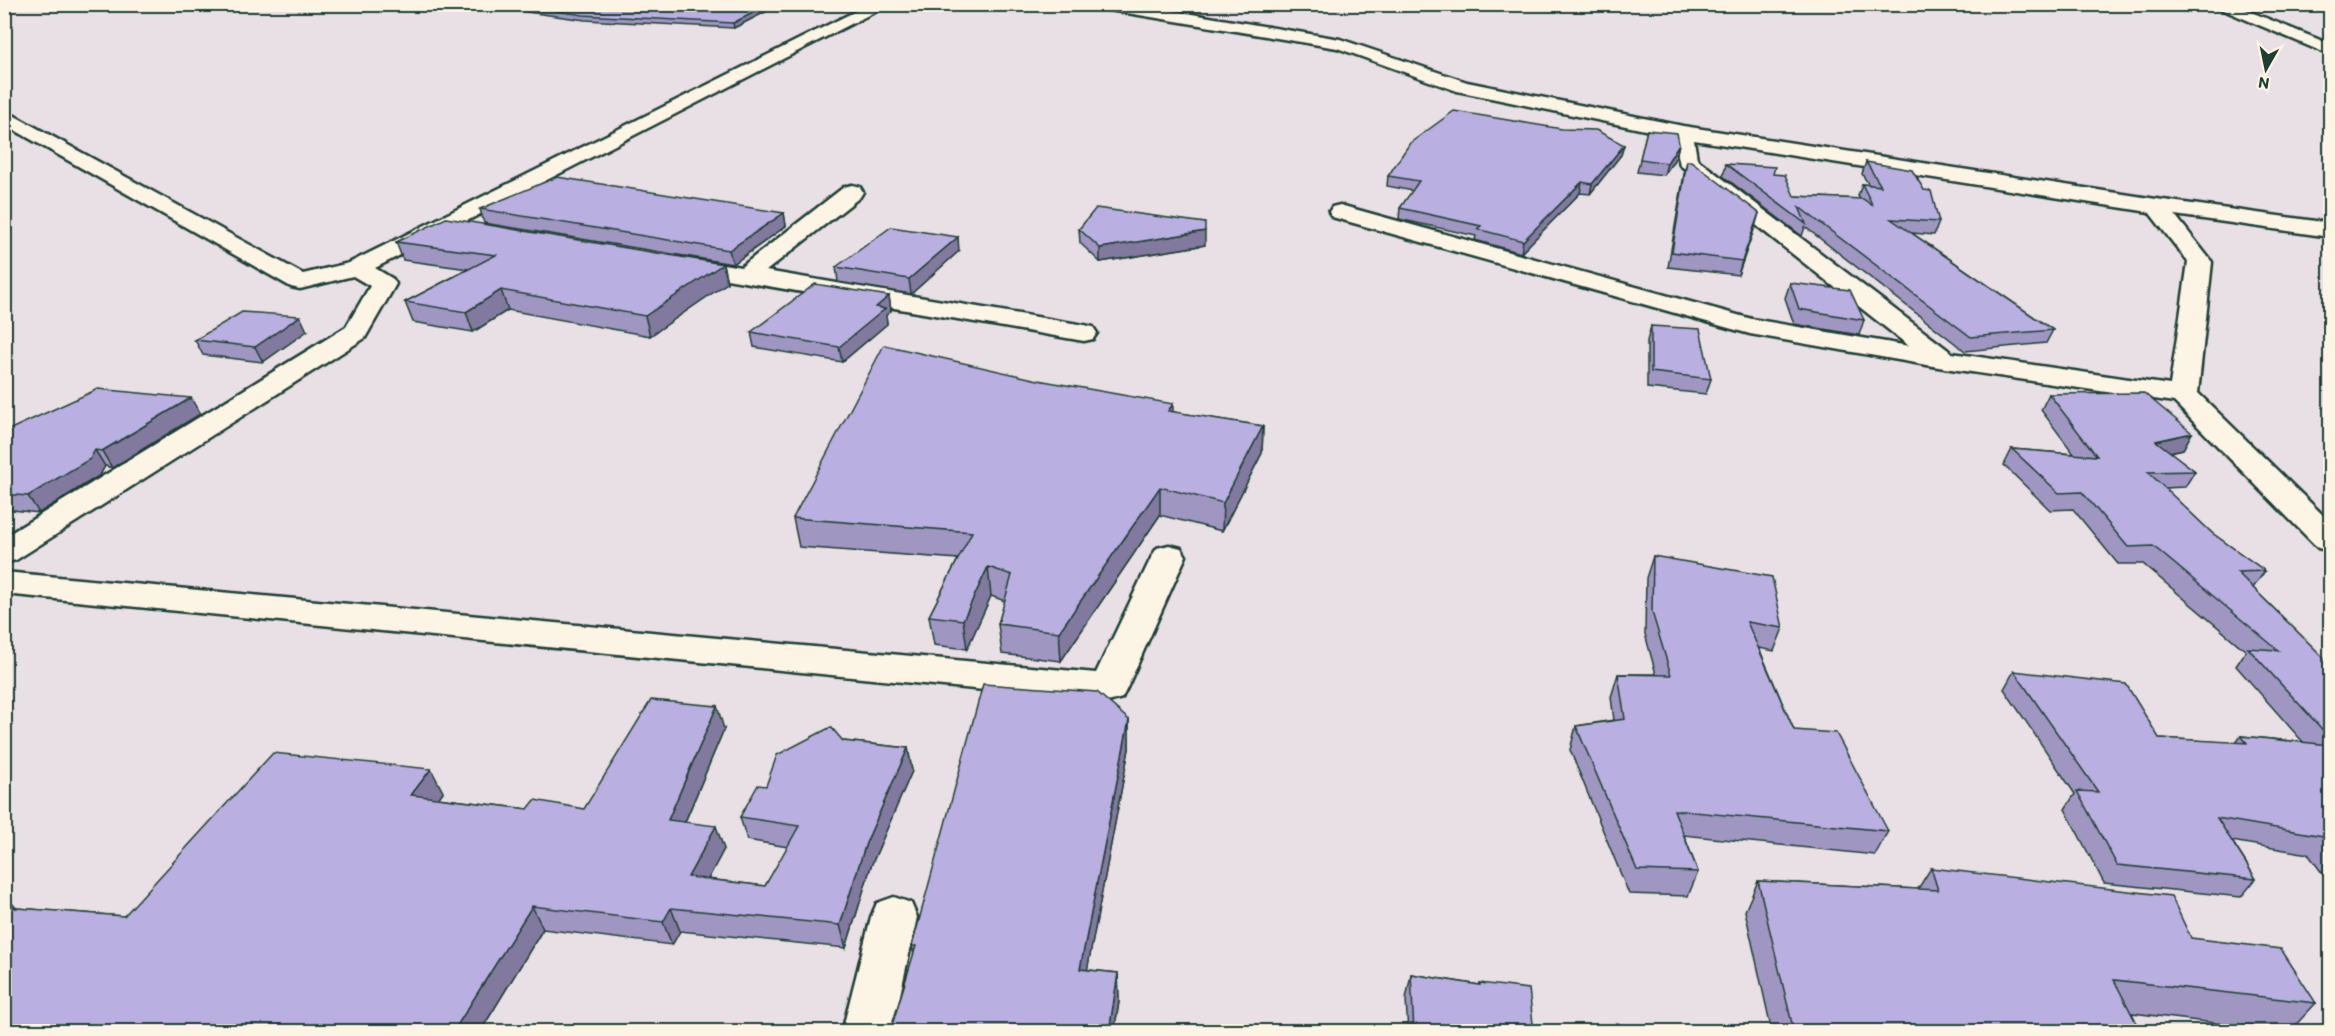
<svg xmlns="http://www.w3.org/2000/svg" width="2335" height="1036" font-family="Itim,sans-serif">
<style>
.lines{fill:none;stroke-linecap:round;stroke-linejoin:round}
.street-casing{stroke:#1f3d34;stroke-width:5}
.street{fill:#fcf5e5;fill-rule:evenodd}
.wall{fill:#a096c2;stroke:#1f3d34;stroke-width:1.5}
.shaded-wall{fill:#827a9e;stroke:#1f3d34;stroke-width:1.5}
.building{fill:#baafe1;stroke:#1f3d34;stroke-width:1.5}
</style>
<rect width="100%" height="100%" fill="#e8e0e4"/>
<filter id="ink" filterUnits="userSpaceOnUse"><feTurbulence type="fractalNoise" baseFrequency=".0167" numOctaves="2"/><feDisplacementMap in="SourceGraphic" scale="12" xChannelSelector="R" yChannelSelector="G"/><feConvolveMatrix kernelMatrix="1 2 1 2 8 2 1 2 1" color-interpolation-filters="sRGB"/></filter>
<g filter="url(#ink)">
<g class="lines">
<defs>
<g id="street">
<path d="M870,4H890L375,268L393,279L396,284L365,338L16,560L4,563V537L346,327L370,286L353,276L300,289L291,287L4,124V110L303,274L349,263Z"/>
<path d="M1096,4H1133L1340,39L1467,82L1683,126L2156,199L2330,223V237L2175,215L2212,262L2198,393L2330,522V551L2318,548L2174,402L1944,368L1750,334L1332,217L1329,212L1332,207L1340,205L1752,319L1909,346L1680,165L1674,136L1457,91L1337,48L1103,9ZM1694,140L2149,212L2188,262L2170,385L1952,353L1697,159Z"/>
<path d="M2209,4H2231L2330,44V55Z"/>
<path d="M852,185L860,187L863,192L860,197L766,271L1084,325L1093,327L1097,333L1093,339L1084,341L681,271L672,269L669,264L672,259L681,257L741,267L844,187Z"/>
<path d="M1169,545L1181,548L1186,556L1127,688L1122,698L1108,702L4,594V572L1096,673L1152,556L1157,548Z"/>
<path d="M894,897L911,903L917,917L892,1032H842L871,917L877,903Z"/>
</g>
</defs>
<!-- street casing -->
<use href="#street" class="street-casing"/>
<!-- street -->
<use href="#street" class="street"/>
</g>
<!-- wall -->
<g class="wall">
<path d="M512,4H781L734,28L585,20L513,10Z"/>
<path d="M1647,130L1679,144L1676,157L1664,175L1637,172Z"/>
<path d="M1624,145L1621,155L1590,194L1580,193L1521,253L1475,240L1476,236L1399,219L1400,208L1413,191L1387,186L1388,176Z"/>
<path d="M1687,161L1759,213L1738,275L1668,267L1684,174Z"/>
<path d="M1866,162L1939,222L1934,235L1912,233L2053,330L2046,343L1965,351L1805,227L1802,236L1723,176L1726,164L1773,174L1794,196L1860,199L1858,196L1862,184L1869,185L1862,174Z"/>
<path d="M480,209L784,213L786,226L733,264L484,223Z"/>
<path d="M1079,229L1205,245L1100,262L1080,243Z"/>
<path d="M396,242L723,264L727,283L650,336L508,310L473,332L413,322L405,302L468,269L403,260Z"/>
<path d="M959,251L911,294L838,282L836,267Z"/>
<path d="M1790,283L1864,320L1859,335L1794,324L1785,298Z"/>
<path d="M889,296L891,311L886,315L887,324L842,362L754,347L751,332Z"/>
<path d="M1651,326L1711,379L1706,394L1647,388V341Z"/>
<path d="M307,331L263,362L203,355L195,340Z"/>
<path d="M2049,394L2192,433L2183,449L2170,452L2195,471L2185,487L2164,488L2212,533L2265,571L2253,588L2331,665V885L2308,854L2232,841L2256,879L2241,897L2104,883L2065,809L2075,794L2004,689L2014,671L2159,738L2236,743L2241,736L2303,742L2236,666L2246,651L2143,564H2118L2073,509L2050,510L2004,465L2012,449L2074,454L2041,410Z"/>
<path d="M1173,412L1263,426L1262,453L1222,531L1160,515L1061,661L1002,654L998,624L1005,601L991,596L967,649L934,645L929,616L958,559L799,547L793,518Z"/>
<path d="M200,414L112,468L105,466L100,475L39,513L4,509V432Z"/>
<path d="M1653,556L1783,628L1774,651L1759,648L1794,730L1888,831L1875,855L1684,835L1698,872L1688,896L1629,894L1570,750L1576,726L1614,720L1611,697L1618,674H1656L1645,634L1646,578Z"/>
<path d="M1129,720V749L1087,970L1118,973L1119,1002L1114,1032H890L914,955L912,946Z"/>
<path d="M724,729L685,822L724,849L708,879L765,886L788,847L747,840L740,817L766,786L843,741L908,748L912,771L871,866L846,948L680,931L672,945L543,929L480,1032H4V895L16,908L124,916L443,792L438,798L528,809H584Z"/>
<path d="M1931,868L2191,938L2316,1003L2289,1032L2132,1013L2141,1032H1772L1745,911L1758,881L1918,889Z"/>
<path d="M1411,974L1479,985L1480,983L1534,1032H1408L1406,999Z"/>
</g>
<!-- shaded-wall -->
<g class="shaded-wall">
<path d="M770,4H781L734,28L733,23Z"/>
<path d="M1679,144L1676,157L1664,175L1667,163Z"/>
<path d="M1624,145L1621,155L1590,194L1592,184Z"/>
<path d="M1582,182L1580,193L1521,253L1523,241Z"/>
<path d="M784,213L786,226L733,264L729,250Z"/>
<path d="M1759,213L1755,227L1738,275L1742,261Z"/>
<path d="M1205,231V245L1100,262V248Z"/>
<path d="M958,237L959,251L911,294L909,279Z"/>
<path d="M723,264L727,283L650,336L645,316Z"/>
<path d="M501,290L508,310L473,332L466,312Z"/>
<path d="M889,296L891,311L886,315L887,324L842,362L839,347L876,307Z"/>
<path d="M300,316L307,331L263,362L255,347Z"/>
<path d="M191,398L200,414L112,468L102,451Z"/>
<path d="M1173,404V431L1168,411Z"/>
<path d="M1263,426L1262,453L1222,531L1223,503Z"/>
<path d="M2192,433L2183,449L2146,457L2156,441Z"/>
<path d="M95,450L105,466L100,475L39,513L28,496Z"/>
<path d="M1160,487V515L1061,661L1059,632Z"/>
<path d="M988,567L991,596L967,649L963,620Z"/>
<path d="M717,706L724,729L676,843L668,820Z"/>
<path d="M1129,720V749L1082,998L1080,969Z"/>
<path d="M908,748L912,771L871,866L846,948L840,925L866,843Z"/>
<path d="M431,769L443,792L424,818L411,795Z"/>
<path d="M716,826L724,849L697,900L688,877Z"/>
<path d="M4,895L21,913L4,928Z"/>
<path d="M532,906L543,929L480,1032H453Z"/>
<path d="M671,908L680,931L672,945L663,922Z"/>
<path d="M1118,973L1119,1002L1114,1032H1109Z"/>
</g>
<!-- building -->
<g class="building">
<path d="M513,4H770L733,23L583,15Z"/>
<path d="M1454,111L1562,129L1596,130L1624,145L1592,184L1582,182L1523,241L1477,229L1481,226L1400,208L1419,181L1388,176L1410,143Z"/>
<path d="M1647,130L1677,133L1679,144L1667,163L1640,159Z"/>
<path d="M1687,161H1691L1759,213L1742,261L1672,252Z"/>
<path d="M1866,162L1912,170L1924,190L1931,191L1939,222L1891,219L2053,330L1971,337L1799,207L1806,224L1726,164L1775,167L1773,174L1785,175L1794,196L1863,199L1873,206L1862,184L1881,186Z"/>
<path d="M557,177L784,213L729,250L480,209Z"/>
<path d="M1096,208L1205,223V231L1100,248L1079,229Z"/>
<path d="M446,218L723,264L645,316L501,290L466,312L405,302L496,255L396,242Z"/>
<path d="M891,227L958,237L909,279L836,267Z"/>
<path d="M1790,283L1850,290L1864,320L1799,309Z"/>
<path d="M815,284L889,296L876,307L885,309L839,347L751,332Z"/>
<path d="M242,312L300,316L255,347L195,340Z"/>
<path d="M1651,326L1700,329L1711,379L1651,372Z"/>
<path d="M884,345L1038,380L1173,404L1168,411L1263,426L1223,503L1160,487L1059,632L998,624L1012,575L988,567L963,620L929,616L972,532L793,518Z"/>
<path d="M98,389L191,398L102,451L95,450L90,459L28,496L4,494V432Z"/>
<path d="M2144,393L2192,433L2156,441L2195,471L2148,472L2212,533L2265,571L2237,572L2331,665V739L2248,648L2278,650L2153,546L2128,547L2082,492L2059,493L2012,449L2097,456L2049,394Z"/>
<path d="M1653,556L1772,577L1783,628L1747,622L1794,730L1836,733L1888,831L1674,810L1698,872L1637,870L1576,726L1625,719L1618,674L1671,675L1652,612Z"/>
<path d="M2014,671L2126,684L2159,738L2247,743L2241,736L2330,745L2331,746V845L2323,836L2217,818L2256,879L2117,865L2077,791L2098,792Z"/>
<path d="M983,684L1097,692L1129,720L1080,969L1118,973L1109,1032H890L916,946H912Z"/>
<path d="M651,700L717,706L668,820L716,826L688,877L765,886L799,826L740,817L758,785L766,786L777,755L831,727L843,741L908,748L866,843L840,925L671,908L663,922L532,906L453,1032H4V907L124,916L273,753L431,769L411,795L528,809L535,800L584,809Z"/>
<path d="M1931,868L2171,896L2191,938L2281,949L2316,1003L2114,980L2141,1032H1794L1758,881L1938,890Z"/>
<path d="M1411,974L1480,985V983L1529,989L1534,1032H1414Z"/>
</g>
</g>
<!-- margin -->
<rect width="2335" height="1036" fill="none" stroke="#fcf5e5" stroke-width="24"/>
<rect x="12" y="12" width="2311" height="1012" fill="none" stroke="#1f3d34" stroke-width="2" filter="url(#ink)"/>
<!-- north arrow -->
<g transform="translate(2266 69) rotate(189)" stroke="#fcf5e5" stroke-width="4.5" paint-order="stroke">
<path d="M0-4.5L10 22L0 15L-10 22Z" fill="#1f3d34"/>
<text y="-9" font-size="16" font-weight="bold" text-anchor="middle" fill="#1f3d34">N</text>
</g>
</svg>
